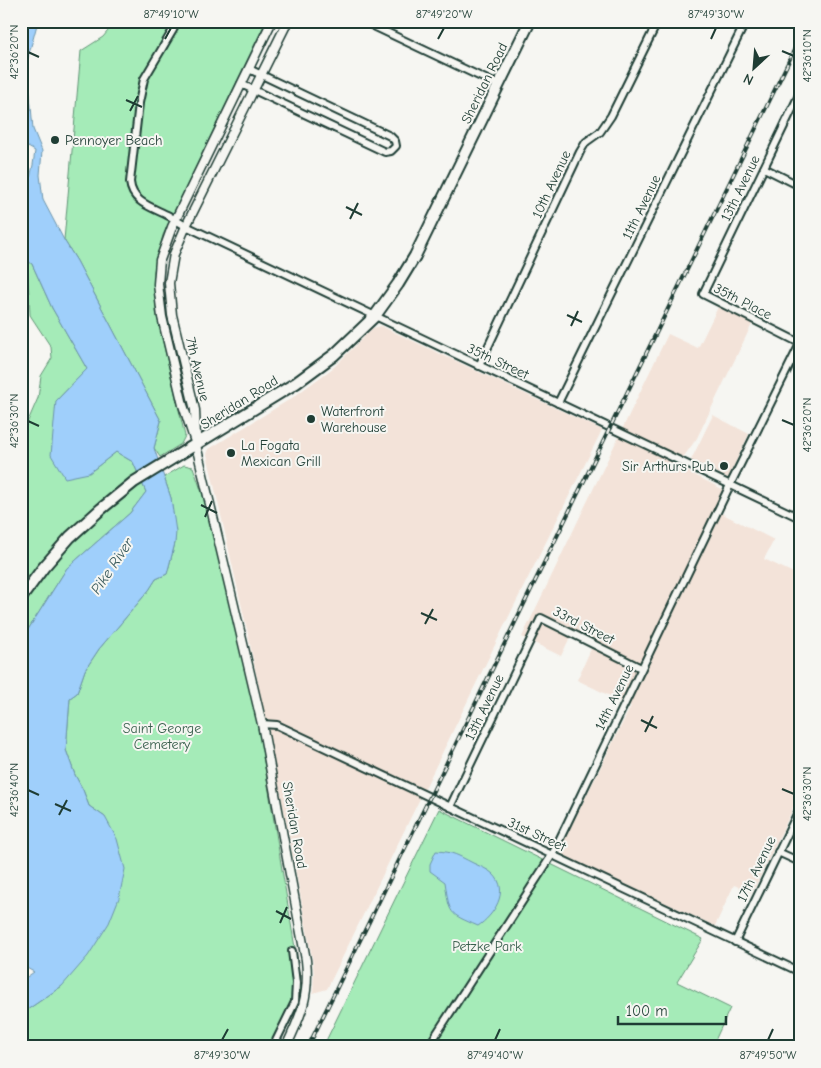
<svg xmlns="http://www.w3.org/2000/svg" width="821" height="1068" font-family="'Comic Neue',sans-serif">
<style>
.built{fill:#f3e3d9}
.green{fill:#a5ebb8;stroke:#629476}
.water{fill:#9fcffb;stroke:#6c95ab}
.lines{fill:none;stroke-linecap:round;stroke-linejoin:round}
.minor-casing{stroke:#1f3d34;stroke-width:10}
.tertiary-casing{stroke:#1f3d34;stroke-width:11}
.primary-casing{stroke:#1f3d34;stroke-width:14}
.minor{stroke:#f6f6f2;stroke-width:6}
.tertiary{stroke:#f6f6f2;stroke-width:8}
.primary{stroke:#f6f6f2;stroke-width:10}
.rail-casing{stroke:#1f3d34;stroke-width:4}
.rail{stroke:#f6f6f2;stroke-width:2;stroke-dasharray:5.5;stroke-linecap:butt}
.ticks{fill:none;stroke:#1f3d34;stroke-width:2}
.poi-dot{fill:#1f3d34;stroke:#f6f6f2;stroke-width:2}
.labels{text-anchor:middle;stroke-width:4;stroke-linejoin:round;paint-order:stroke}
.street-label{font-size:14px;fill:#1f3d34;stroke:#f6f6f2}
.poi-label{font-size:14px;fill:#1f3d34;stroke:#f6f6f2;text-anchor:start}
.park-label{font-size:14px;fill:#3a604e;stroke:#f6f6f2}
.water-label{font-size:15px;font-style:italic;fill:#395a5c;stroke:#f6f6f2}
.neatline{fill:none;stroke:#1f3d34;stroke-width:2}
.ticks-label{font-size:12px;text-anchor:middle;fill:#1f3d34}
</style>
<rect width="100%" height="100%" fill="#f6f6f2"/>
<filter id="ink" filterUnits="userSpaceOnUse"><feTurbulence type="fractalNoise" baseFrequency=".02" numOctaves="2"/><feDisplacementMap in="SourceGraphic" scale="10" xChannelSelector="R" yChannelSelector="G"/><feConvolveMatrix kernelMatrix="1 2 1 2 8 2 1 2 1" color-interpolation-filters="sRGB"/></filter>
<g filter="url(#ink)">
<!-- built -->
<g class="built">
<path d="M718,307L752,324L697,438L677,466L722,489L723,493L715,510L774,540L764,559L800,576V794L752,893L734,885L715,926L565,856L561,853L562,845L631,706L577,680L595,640L573,631L561,656L522,637L668,334L698,348Z"/>
<path d="M381,326L602,430L512,610L327,989L313,993L314,973L312,957L287,825L248,634L207,454L209,449L292,398L333,368L373,328Z"/>
<path d="M713,415L749,434L728,478L691,460Z"/>
</g>
<!-- green -->
<g class="green">
<path d="M116,21H266L163,235L154,271L156,312L185,436L181,444L160,457L154,448L161,421L77,261L64,240L81,51L103,37Z"/>
<path d="M27,259L32,264L52,308L87,369L56,401L89,473L116,452L133,462L146,492L130,513L67,568L24,636L21,644V437L38,398L41,376L52,358L51,347L30,315Z"/>
<path d="M184,465L193,467L207,507L258,725L302,990L276,1047H21V1014L62,986L105,817L89,806L83,790L75,775L66,750L70,698L77,693L85,670L99,649L149,590L156,579L167,574L175,543L171,498L164,477Z"/>
<path d="M439,809L703,939L677,982L730,1008L712,1047H323Z"/>
</g>
<!-- water -->
<g class="water">
<path d="M21,21H38L27,61L33,129L42,151L40,175L43,200L64,240L77,261L161,421L154,448L171,498L176,532L175,543L167,574L156,579L149,590L99,649L85,670L77,693L70,698L66,750L75,775L83,790L89,806L105,817L117,839L125,869L119,898L109,923L88,956L62,986L21,1014V981L34,972L21,965V644L24,636L67,568L130,513L146,492L133,462L116,452L89,473L65,478L51,455L56,401L87,369L52,308L32,264L21,256V217L33,165L35,151L28,147L22,150L21,154Z"/>
<path d="M436,851C454,852 457,855 473,863C479,866 488,869 493,874C511,891 493,916 478,926C448,913 450,915 445,882L430,871V864Z"/>
</g>
<g class="lines">
<defs>
<g id="minor">
<path d="M176,21L173,30L144,79L139,103L130,182C132,203 152,207 169,216C174,219 180,223 186,226L800,518"/>
<path d="M363,21L498,85"/>
<path d="M241,84L385,152L391,151L396,146L395,141L390,136L249,69"/>
<path d="M800,93L703,294L800,343"/>
<path d="M764,168L800,186"/>
<path d="M479,366L580,152L586,142L600,132L611,116L658,21"/>
<path d="M558,403L746,21"/>
<path d="M262,724L277,725L800,972"/>
<path d="M450,807L541,618L641,668"/>
<path d="M778,852L800,862"/>
<path d="M735,942L800,808"/>
<path d="M273,1047L295,1002L296,983L292,951"/>
<path d="M428,1047L552,855L730,485L800,344"/>
</g>
<g id="tertiary">
<path d="M272,21L172,227L160,260L158,284L162,317L183,405L196,445L262,724L306,960C310,995 301,1016 286,1047"/>
<path d="M196,436L195,410L172,315L169,283L174,254L186,226L288,21"/>
</g>
<path id="primary" d="M21,598L43,568L70,537L101,509L134,482L296,383L334,355L375,316L398,284L415,256L530,21"/>
</defs>
<!-- minor casing -->
<use href="#minor" class="minor-casing"/>
<!-- tertiary casing -->
<use href="#tertiary" class="tertiary-casing"/>
<!-- primary casing -->
<use href="#primary" class="primary-casing"/>
<!-- minor -->
<use href="#minor" class="minor"/>
<!-- tertiary -->
<use href="#tertiary" class="tertiary"/>
<!-- primary -->
<use href="#primary" class="primary"/>
<defs>
<path id="rail" d="M308,1047L800,38"/>
</defs>
<!-- rail casing -->
<use href="#rail" class="rail-casing"/>
<!-- rail -->
<use href="#rail" class="rail"/>
</g>
</g>
<!-- ticks -->
<path class="ticks" d="M165,39L171,28M438,39L444,28M711,39L716,28M782,51L794,56M28,52L39,57M126,100L142,107M130,111L138,96M346,207L362,215M350,219L358,203M567,315L582,322M571,326L578,311M782,420L794,425M28,421L39,426M201,505L217,513M205,517L212,501M421,613L437,620M425,624L433,609M641,720L657,728M645,732L653,716M782,789L794,794M28,790L39,795M55,804L71,811M59,815L67,800M276,911L291,919M280,923L287,907M222,1040L228,1029M495,1040L500,1029M768,1040L773,1029"/>
<!-- markers -->
<g class="poi-dot">
<circle cx="55" cy="140" r="5"/>
<circle cx="311" cy="419" r="5"/>
<circle cx="231" cy="453" r="5"/>
<circle cx="724" cy="466" r="5"/>
</g>
<g class="labels">
<!-- street labels -->
<g class="street-label">
<text transform="translate(484 83) rotate(-64)" y="5">Sheridan Road</text>
<text transform="translate(551 184) rotate(-65)" y="5">10th Avenue</text>
<text transform="translate(740 188) rotate(-64)" y="5">13th Avenue</text>
<text transform="translate(641 207) rotate(-64)" y="5">11th Avenue</text>
<text transform="translate(743 301) rotate(27)" y="5">35th Place</text>
<text transform="translate(498 361) rotate(25)" y="5">35th Street</text>
<text transform="translate(198 369) rotate(77)" y="5">7th Avenue</text>
<text transform="translate(239 402) rotate(-32)" y="5">Sheridan Road</text>
<text transform="translate(584 625) rotate(27)" y="5">33rd Street</text>
<text transform="translate(614 697) rotate(-64)" y="5">14th Avenue</text>
<text transform="translate(484 707) rotate(-64)" y="5">13th Avenue</text>
<text transform="translate(295 825) rotate(80)" y="5">Sheridan Road</text>
<text transform="translate(537 834) rotate(25)" y="5">31st Street</text>
<text transform="translate(756 869) rotate(-64)" y="5">17th Avenue</text>
</g>
<!-- poi labels -->
<g class="poi-label">
<text x="65" y="145">Pennoyer Beach</text>
<text x="321" y="416">Waterfront<tspan x="321" dy="16">Warehouse</tspan></text>
<text x="241" y="450">La Fogata<tspan x="241" dy="16">Mexican Grill</tspan></text>
<text x="714" y="471" text-anchor="end">Sir Arthurs Pub</text>
</g>
<!-- park labels -->
<g class="park-label">
<text x="162" y="733">Saint George<tspan x="162" dy="16">Cemetery</tspan></text>
<text x="487" y="951">Petzke Park</text>
</g>
<!-- water labels -->
<g class="water-label">
<text transform="translate(112 566) rotate(-56)" y="5">Pike River</text>
</g>
</g>
<!-- margin -->
<rect width="821" height="1068" fill="none" stroke="#f6f6f2" stroke-width="55"/>
<!-- north arrow -->
<g transform="translate(754 68) rotate(206)" stroke="#f6f6f2" stroke-width="4" paint-order="stroke">
<path d="M0-4L9 19L0 12L-9 19Z" fill="#1f3d34"/>
<text y="-8" font-size="14" font-weight="bold" text-anchor="middle" fill="#1f3d34">N</text>
</g>
<!-- scale -->
<path d="M618 1016v8h108v-8" fill="none" stroke="#1f3d34" stroke-width="2.5"/>
<text x="626" y="1016" font-size="15" fill="#1f3d34" stroke="#f6f6f2" stroke-width="4" paint-order="stroke">100 m</text>
<rect x="28" y="28" width="766" height="1012" class="neatline"/>
<g class="ticks-label">
<text x="171" y="18">87°49'10"W</text>
<text x="444" y="18">87°49'20"W</text>
<text x="716" y="18">87°49'30"W</text>
<text transform="translate(14 52) rotate(-90)" y="4">42°36'20"N</text>
<text transform="translate(807 56) rotate(-90)" y="4">42°36'10"N</text>
<text transform="translate(14 421) rotate(-90)" y="4">42°36'30"N</text>
<text transform="translate(807 425) rotate(-90)" y="4">42°36'20"N</text>
<text transform="translate(14 790) rotate(-90)" y="4">42°36'40"N</text>
<text transform="translate(807 794) rotate(-90)" y="4">42°36'30"N</text>
<text x="222" y="1059">87°49'30"W</text>
<text x="495" y="1059">87°49'40"W</text>
<text x="768" y="1059">87°49'50"W</text>
</g>
</svg>
